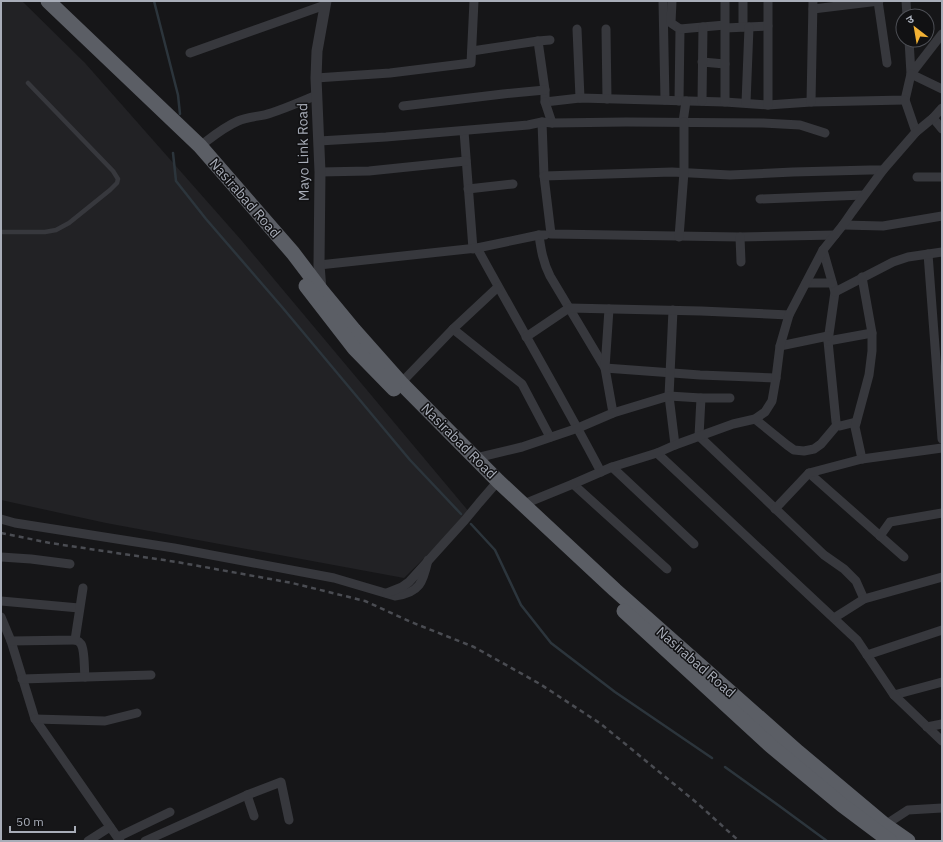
<svg xmlns="http://www.w3.org/2000/svg" width="943" height="842" font-family="'IBM Plex Sans','Noto Sans Devanagari',sans-serif">
<style>
.built{fill:#222225}
.lines{fill:none;stroke-linecap:round;stroke-linejoin:round}
.stream{stroke:#2c353c;stroke-width:2.5}
.service{stroke:#37383d;stroke-width:4.5}
.minor{stroke:#37383d;stroke-width:9}
.tertiary{stroke:#37383d;stroke-width:11}
.trunk{stroke:#5b5e65;stroke-width:15}
.rail{stroke:#4a4c52;stroke-width:2.5;stroke-dasharray:5 4;stroke-linecap:butt}
.labels{text-anchor:middle;stroke-width:3;stroke-linejoin:round;paint-order:stroke}
.street-label{font-size:14px;fill:#a8adb8;stroke:#111113}
</style>
<rect width="100%" height="100%" fill="#161618"/>
<!-- built -->
<path class="built" d="M1,1H22L85,63L242,241L470,513L404,578L106,523L1,500Z"/>
<g class="lines">
<!-- stream -->
<g class="stream">
<path d="M154,1L178,95L180,114"/>
<path d="M173,153L176,181L206,219L282,307L410,460L461,514"/>
<path d="M471,524L495,550L521,605L551,643L615,692L712,758"/>
<path d="M725,767L778,805L827,841"/>
</g>
<!-- service -->
<path class="service" d="M1,232H45L56,230L69,223L110,190L117,183L118,179L113,171L28,83"/>
<!-- minor -->
<g class="minor">
<path d="M663,1L665,100"/>
<path d="M672,1L671,23L680,29L679,101"/>
<path d="M743,1V27"/>
<path d="M878,1L887,63"/>
<path d="M906,1L907,16"/>
<path d="M813,9L879,1"/>
<path d="M725,28L768,26"/>
<path d="M577,29L580,98"/>
<path d="M606,29L607,99"/>
<path d="M680,29L725,25"/>
<path d="M909,40L911,74L942,34"/>
<path d="M538,41L545,90V102L580,98L725,102L768,105L811,102L905,100L911,74L942,89"/>
<path d="M472,51L538,41L550,40"/>
<path d="M190,53L325,5"/>
<path d="M702,62L725,64"/>
<path d="M316,78L390,73L471,63L474,1"/>
<path d="M905,100L916,132"/>
<path d="M702,101L703,27"/>
<path d="M545,102L552,123"/>
<path d="M725,102V1"/>
<path d="M811,102L813,1"/>
<path d="M746,103L749,27"/>
<path d="M768,105V1"/>
<path d="M403,106L503,94L545,90"/>
<path d="M933,118L942,129"/>
<path d="M542,122L544,176L551,234L740,237L835,235"/>
<path d="M683,122L686,101"/>
<path d="M464,131L473,249"/>
<path d="M319,141L386,137L528,125L542,122L552,123L626,122L763,123L800,125L825,133"/>
<path d="M200,146C212,137 224,127 238,121C249,116 260,117 271,113C287,108 302,101 317,95"/>
<path d="M320,172L369,171L466,161"/>
<path d="M544,176L672,172L730,175L793,172L870,170H883"/>
<path d="M917,177H942"/>
<path d="M468,189L513,184"/>
<path d="M760,199L864,195"/>
<path d="M843,225L883,226L942,216"/>
<path d="M539,235C541,250 543,262 550,276L605,368L700,375L776,378"/>
<path d="M679,237L684,172V122"/>
<path d="M740,237L741,262"/>
<path d="M477,248C518,323 561,396 601,472"/>
<path d="M823,250L835,292L828,341L836,422L837,425L840,426L856,422"/>
<path d="M928,254L942,439"/>
<path d="M319,265L477,248L539,235H545"/>
<path d="M806,283H832"/>
<path d="M835,292L893,262L908,257L942,252"/>
<path d="M609,309L605,368L613,413"/>
<path d="M673,310L669,396L675,445"/>
<path d="M453,329L522,384L550,437"/>
<path d="M526,337L569,308L701,311L789,315"/>
<path d="M828,341L872,333"/>
<path d="M780,346L828,336"/>
<path d="M401,383L453,329L498,287"/>
<path d="M701,398L699,436L824,555L844,569L856,581L864,599"/>
<path d="M755,419L787,445L794,450L804,451L814,449L821,444L837,425"/>
<path d="M657,453L857,640L894,695L942,682"/>
<path d="M476,458L522,447L578,428L613,413L669,396L701,398H730"/>
<path d="M862,459L855,427L869,375L872,351V333L862,277"/>
<path d="M612,467L694,544"/>
<path d="M809,473L904,557"/>
<path d="M573,484L667,569"/>
<path d="M524,504L573,484L612,467L657,453L675,445L733,424L755,419L765,412L772,401L776,378L780,346L789,315L823,250L843,225L852,212L883,170L916,132L933,118L942,108"/>
<path d="M775,509L809,473L862,459L942,448"/>
<path d="M1,519L15,523L174,548L334,578L395,596C420,593 423,582 428,560"/>
<path d="M880,536L890,522L942,513"/>
<path d="M1,557L31,559L70,564"/>
<path d="M387,593L402,587L409,582L465,520L479,503L498,481"/>
<path d="M1,601L79,608"/>
<path d="M1,617L11,641L35,719L120,841"/>
<path d="M834,618L864,599L942,577"/>
<path d="M75,640C78,641 79,641 81,644C85,650 84,669 85,677"/>
<path d="M11,641L75,640L83,588"/>
<path d="M867,655L942,630"/>
<path d="M22,679L151,675"/>
<path d="M894,695L942,741"/>
<path d="M35,719L105,721L137,713"/>
<path d="M927,727L942,724"/>
<path d="M247,795L254,816"/>
<path d="M885,825L908,810L942,808"/>
<path d="M118,837L170,812"/>
<path d="M88,841L110,827"/>
<path d="M145,841L247,795L281,782L289,820"/>
</g>
<!-- tertiary -->
<path class="tertiary" d="M321,290L319,265L320,172L316,78L317,51L326,1"/>
<!-- trunk -->
<g class="trunk">
<path d="M48,1L200,146L293,253L321,290L354,330L401,383L498,481L615,590L798,752L885,825L908,841"/>
<path d="M306,286L354,348L394,389"/>
<path d="M624,611L771,746L842,805L890,841"/>
</g>
<!-- rail -->
<path class="rail" d="M1,533L50,543L177,562L292,583L365,601L411,622L474,647L540,684L601,724L697,803L739,841"/>
</g>
<g class="labels">
<!-- street labels -->
<g class="street-label">
<text transform="translate(303 152) rotate(-91)" y="5">Mayo Link Road</text>
<text transform="translate(245 198) rotate(49)" y="5">Nasirabad Road</text>
<text transform="translate(459 441) rotate(45)" y="5">Nasirabad Road</text>
<text transform="translate(696 662) rotate(41)" y="5">Nasirabad Road</text>
</g>
</g>
<!-- border -->
<rect width="943" height="842" fill="none" stroke="#a8adb8" stroke-width="4"/>
<!-- north arrow -->
<g transform="translate(915 28) rotate(329)"><circle r="19" fill="#111113" stroke="#4d4f55"/>
<path d="M0-3L7 15L0 10L-7 15Z" fill="#f2b134"/>
<text y="-6" font-size="11" font-weight="bold" text-anchor="middle" fill="#a8adb8">उ</text>
</g>
<!-- scale -->
<path d="M10 826v6h65v-6" fill="none" stroke="#a8adb8" stroke-width="2"/>
<text x="16" y="826" font-size="12" fill="#a8adb8" stroke="#111113" stroke-width="3" paint-order="stroke">50 m</text>
</svg>
